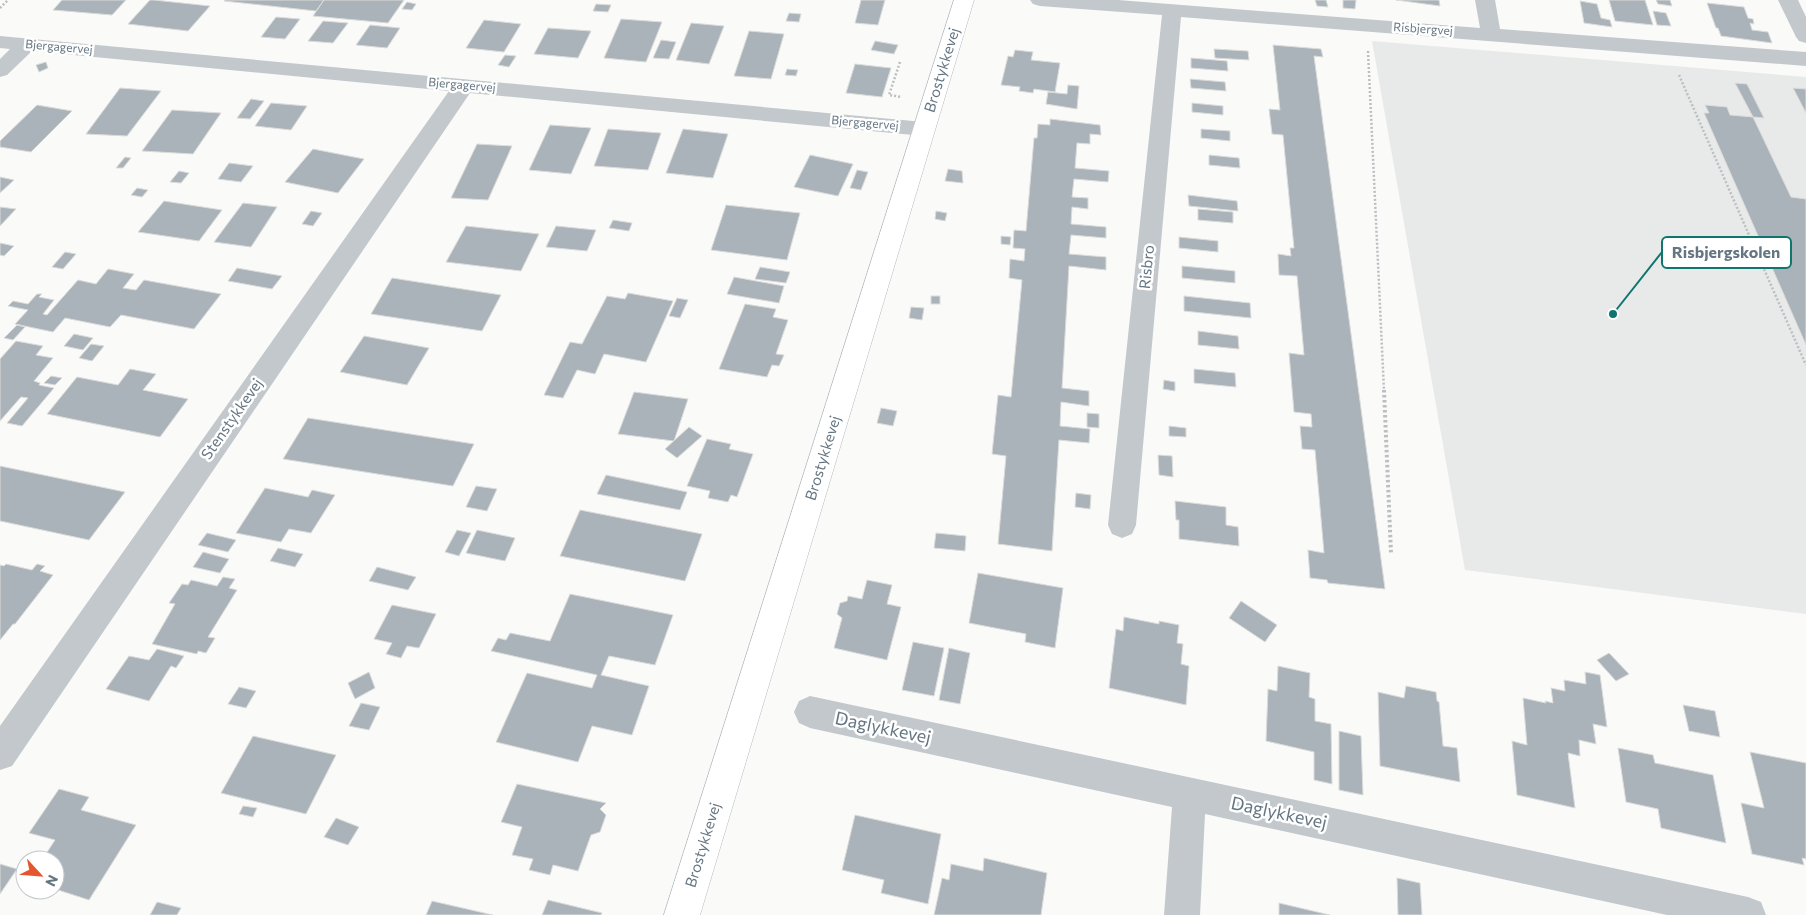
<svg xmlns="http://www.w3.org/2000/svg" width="1806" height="915" font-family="Commissioner,sans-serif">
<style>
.built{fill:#e8e9e9}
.building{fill:#aab3b9;stroke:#dcdcda}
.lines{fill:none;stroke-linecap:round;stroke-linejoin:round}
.secondary-casing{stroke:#b3babf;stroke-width:1}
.path-far1{stroke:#bbbfc2;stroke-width:2.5;stroke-dasharray:2 2;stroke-linecap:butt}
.path{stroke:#bbbfc2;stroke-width:4;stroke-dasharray:2.5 2.5;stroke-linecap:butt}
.street{fill:#c3c8cc;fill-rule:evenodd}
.secondary{fill:#fff;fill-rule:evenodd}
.labels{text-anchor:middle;stroke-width:5;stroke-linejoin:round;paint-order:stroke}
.far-street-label{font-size:12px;fill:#657683;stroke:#fff}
.street-label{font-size:15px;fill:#657683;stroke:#fff}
.near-street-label{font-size:18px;fill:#657683;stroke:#fff}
.leader{fill:none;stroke:#0f766e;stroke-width:2}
.callout-dot{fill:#0f766e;stroke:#fff;stroke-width:2}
.callout{fill:#fff;stroke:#0f766e;stroke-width:2}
.callout-label{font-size:16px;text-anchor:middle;font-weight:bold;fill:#657683}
</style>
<rect width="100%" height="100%" fill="#fafaf8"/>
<!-- built -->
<path class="built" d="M1372,41L1806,77V614L1465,570Z"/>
<!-- building -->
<g class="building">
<path d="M62,0H126L112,15L53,10Z"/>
<path d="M150,0H154L210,6L188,31L128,24Z"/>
<path d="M225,0H324L316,11L224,1Z"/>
<path d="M324,0H404L388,23L313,16Z"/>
<path d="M861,0H885L878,25L855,23Z"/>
<path d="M1315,0H1326L1328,7L1317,6Z"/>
<path d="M1343,0H1356L1355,9L1343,8Z"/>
<path d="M1396,0H1439L1440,6Z"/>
<path d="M1609,0H1645L1653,25L1615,21Z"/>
<path d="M1656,0H1670L1672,6L1658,4Z"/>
<path d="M1580,1L1597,4L1601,18L1610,20L1612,27L1584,23Z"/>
<path d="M407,2L416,4L412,10L402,9Z"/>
<path d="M1707,3L1744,7L1748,18L1753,19L1754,24L1750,23L1752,30L1768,32L1772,43L1721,36L1718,28H1716Z"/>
<path d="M596,4L611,5L608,12L593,11Z"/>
<path d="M1653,11L1666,13L1671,26L1657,25Z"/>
<path d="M789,13L801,14L799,22L786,21Z"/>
<path d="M276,17L300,19L285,39L261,37Z"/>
<path d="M621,19L662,22L646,62L604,58Z"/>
<path d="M484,20L521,24L504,52L466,48Z"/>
<path d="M323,21L348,23L333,43L308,41Z"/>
<path d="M691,23L724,26L709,64L676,60Z"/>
<path d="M370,25L400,28L387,48L356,45Z"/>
<path d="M548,28L591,31L578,58L534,54Z"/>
<path d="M749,31L784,34L771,79L734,76Z"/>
<path d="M661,40L676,42L669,59L653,58Z"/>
<path d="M875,41L898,45L894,54L871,50Z"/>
<path d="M1273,45L1321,49L1323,57L1314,56L1385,589L1328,583L1327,580L1310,578L1308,550L1324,553L1315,450L1302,449L1300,426L1312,427L1311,414L1294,412L1289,353L1304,355L1297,276L1279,275L1278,254L1291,256L1290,248H1294L1283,135L1272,134L1269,109L1280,110Z"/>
<path d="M1214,49L1248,51L1249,60L1215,58Z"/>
<path d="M1015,50L1033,52L1031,60L1060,63L1055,92L1034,89L1033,93L1019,91L1020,87L1001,85L1008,56L1013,57Z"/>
<path d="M505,55L516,56L509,67L498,65Z"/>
<path d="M1191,58L1227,61L1228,71L1191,68Z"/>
<path d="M46,62L48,68L39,72L36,65Z"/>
<path d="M855,64L891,68L882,97L846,93Z"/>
<path d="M787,69L798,70L796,76L785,75Z"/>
<path d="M1190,79L1225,82L1226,91L1191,88Z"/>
<path d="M1735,83L1747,84L1764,118L1753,117Z"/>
<path d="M1068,85L1079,86L1077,109L1046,104L1048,92L1067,94Z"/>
<path d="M120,88L161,91L127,136L86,134Z"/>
<path d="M1793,88L1806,89V113Z"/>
<path d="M251,99L264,101L250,119L237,118Z"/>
<path d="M271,103L307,106L291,130L255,126Z"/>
<path d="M1192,103L1223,106V115L1192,112Z"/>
<path d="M37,105L72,111L31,152L0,147V141Z"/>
<path d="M1705,105L1727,107L1730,115L1753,117L1791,197L1806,199V345L1704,113H1709Z"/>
<path d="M172,110L221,113L193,154L142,151Z"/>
<path d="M1050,119L1100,125L1101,135L1090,134V144L1077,143L1075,168L1109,171L1108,182L1074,179L1072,197L1088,198V209L1072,207L1071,224L1106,227V238L1071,235L1069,254L1106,257V270L1069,266L1062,388L1089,391V406L1061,402L1060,426L1090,429L1089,443L1059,440L1052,551L998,544L1006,456L992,454L998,395L1011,397L1022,280L1009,278L1010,259L1024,261L1025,249L1013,248L1014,230L1026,231L1034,138H1037L1038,124L1050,125Z"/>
<path d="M550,125L591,128L571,174L529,170Z"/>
<path d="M608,129L661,133L648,170L594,166Z"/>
<path d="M683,129L728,134L713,178L666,173Z"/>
<path d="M1201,129L1230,131V141L1201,138Z"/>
<path d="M477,144L512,146L488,200L451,198Z"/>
<path d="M313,149L364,159L338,193L285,182Z"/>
<path d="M810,155L853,164L838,196L794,187Z"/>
<path d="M1209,155L1239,158L1240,168L1209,165Z"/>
<path d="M125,157L131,158L123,168H116Z"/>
<path d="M229,163L253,166L241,182L218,179Z"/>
<path d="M948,169L962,171L963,183L945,181Z"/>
<path d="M857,170L868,172L861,190L850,188Z"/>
<path d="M179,171L189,173L181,183L170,182Z"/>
<path d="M0,177L14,180L0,193Z"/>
<path d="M137,188L148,190L142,197L131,195Z"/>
<path d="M1188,195L1237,201L1238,211L1189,206Z"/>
<path d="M164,201L222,210L199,241L138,232Z"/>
<path d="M243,203L277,207L251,247L214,242Z"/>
<path d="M726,205L800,213L787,260L711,250Z"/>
<path d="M0,207L16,209L0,226Z"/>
<path d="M1198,209L1233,212V223L1198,220Z"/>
<path d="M311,211L322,213L313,226L302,224Z"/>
<path d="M936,211L947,213L945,221L935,219Z"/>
<path d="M613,220L632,223L629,231L609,228Z"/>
<path d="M466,226L539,234L521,271L446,262Z"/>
<path d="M556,226L596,230L587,251L546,247Z"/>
<path d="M1001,236L1011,237L1010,245L1001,244Z"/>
<path d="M1179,237L1218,241V252L1179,248Z"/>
<path d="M0,243L14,246L4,256L0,255Z"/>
<path d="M65,252L76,254L63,269L52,267Z"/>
<path d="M1182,266L1235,271V283L1182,278Z"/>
<path d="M760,267L790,272L786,283L755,279Z"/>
<path d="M237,268L282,276L272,289L228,281Z"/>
<path d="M108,269L134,274L123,288L136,290L144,280L221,294L194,329L121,315L110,327L65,318L53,332L15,324L28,310L8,306L13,301L28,304L37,294H42L39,297L54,300L43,314L47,315L78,280L96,284Z"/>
<path d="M734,277L784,286L779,303L727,294Z"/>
<path d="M392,278L501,295L482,331L371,314Z"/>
<path d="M628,293L673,301L646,362L604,354L595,374L577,370L563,398L544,395L570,342L582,344L607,296L625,299Z"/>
<rect x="931" y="296" width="9" height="8"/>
<path d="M1184,296L1250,303L1251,318L1184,311Z"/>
<path d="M677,298L688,300L680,318L669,316Z"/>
<path d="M745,304L776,309L773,317L788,320L776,354L784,355L779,366L772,365L767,377L719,369Z"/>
<path d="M911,307L924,308L922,320L909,318Z"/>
<path d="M17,325L25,327L13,340L4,338Z"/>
<path d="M1198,331L1238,336L1239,349L1198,345Z"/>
<path d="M74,334L93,338L83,350L64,346Z"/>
<path d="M364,336L429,348L407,385L340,372Z"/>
<path d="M16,341L43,346L36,355L53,358L34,381L40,383L39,385L54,388L22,426L7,423L28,398L21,397L0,421V359Z"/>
<path d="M91,344L104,346L92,361L79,358Z"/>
<path d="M130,369L156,374L143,390L188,399L160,437L47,414L77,377L118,385Z"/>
<path d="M1194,369L1235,373L1236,387L1194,383Z"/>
<path d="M51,376L62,378L55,385L44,383Z"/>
<path d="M1164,380L1175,382V391L1163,389Z"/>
<path d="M634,392L688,399L674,441L618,434Z"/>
<path d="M881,408L897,411L893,426L877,423Z"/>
<path d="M1087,413L1099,414V428L1087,427Z"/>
<path d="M308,418L474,444L453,486L283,459Z"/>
<path d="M1169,426L1186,428V437L1169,436Z"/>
<path d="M689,427L702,436L677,458L665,449Z"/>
<path d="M707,439L731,444L729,449L753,454L737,497L731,495L728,502L708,498L710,491L687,486Z"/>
<path d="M1158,455L1172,456L1173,477L1159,475Z"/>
<path d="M0,466L125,492L89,540L0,521Z"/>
<path d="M606,475L687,492L680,510L597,494Z"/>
<path d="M476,486L497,489L487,511L466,507Z"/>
<path d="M265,488L308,497L312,490L335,495L311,533L289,529L281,542L236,533Z"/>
<path d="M1076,493L1091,495L1090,509L1075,507Z"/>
<path d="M1175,501L1226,507V525L1238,527L1239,546L1179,539V520H1176Z"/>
<path d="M580,510L702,534L685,581L560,556Z"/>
<path d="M457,530L471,533L459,556L445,552Z"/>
<path d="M477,530L515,538L505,561L466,553Z"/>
<path d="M207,533L236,540L228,552L198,545Z"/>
<path d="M936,533L966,536L965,551L934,548Z"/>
<path d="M278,548L303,554L295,567L270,561Z"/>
<path d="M203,552L229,559L220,573L193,567Z"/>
<path d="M6,564L32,570L37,564L45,566L40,571L53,575L15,624H13L0,640V565L4,566Z"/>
<path d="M377,567L416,577L408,590L369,581Z"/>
<path d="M978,573L1063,588L1055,648L1025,642L1026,634L969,623Z"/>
<path d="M223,577L235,579L229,588L237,590L208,637L215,638L206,653L198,651L197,654L152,644L175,604L169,603L182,584L188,585L191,580L217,586Z"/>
<path d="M867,580L892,585L887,604L901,607L887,660L834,648L842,618L837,614L840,603L847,601L848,596L862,599Z"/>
<path d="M570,594L673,615L655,665L609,656L601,675L649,686L632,735L592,726L578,762L496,742L527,673L592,688L597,675L491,651L498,638L506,640L510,633L550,641Z"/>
<path d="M1241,601L1277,625L1265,642L1229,618Z"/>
<path d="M392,605L436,614L419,648L407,646L401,658L386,654L392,643L374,639Z"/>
<path d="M1124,617L1159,624V621L1179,625L1177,643L1183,644L1181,664L1189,666L1186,705L1109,688L1116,629L1123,631Z"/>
<path d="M913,642L944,648L934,696L902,690Z"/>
<path d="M949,648L970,653L960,704L939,700Z"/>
<path d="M157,649L184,656L176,668L171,666L149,701L106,689L129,656L149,660Z"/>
<path d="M1609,653L1629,674L1616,681L1597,660Z"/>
<path d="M1278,666L1310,673L1309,697L1315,699V721L1331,724L1332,784L1314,780V752L1266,741L1268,689L1277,691Z"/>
<path d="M369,672L375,688L355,699L348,683Z"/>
<path d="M1585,672L1600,675L1607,727L1593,724L1596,744L1579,740L1580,756L1568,753L1575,808L1517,795L1512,741L1527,745L1523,698L1546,703L1545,701L1553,703L1551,688L1565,691L1564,680L1586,684Z"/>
<path d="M1406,686L1436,692L1437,701L1439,702L1443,746L1457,748L1460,782L1380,766L1378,692L1404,698Z"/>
<path d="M239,687L256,691L246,708L228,704Z"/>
<path d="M361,703L380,707L369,730L349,726Z"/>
<path d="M1683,705L1715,711L1720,737L1689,731Z"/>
<path d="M1339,731L1361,736L1363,795L1339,790Z"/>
<path d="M253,736L336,755L306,814L221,793Z"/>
<path d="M1618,748L1653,755L1655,763L1713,775L1726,843L1661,828L1658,809L1626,802Z"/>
<path d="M1750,752L1806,763V859L1802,858L1804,865L1752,854L1741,803L1764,808Z"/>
<path d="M517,784L606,803L600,809L606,815L600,832L591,835L578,871L553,865L550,875L529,870L533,859L512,855L522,827L501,822Z"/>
<path d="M59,789L89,797L81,810L136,825L89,900L55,889V860H42L55,840L29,833Z"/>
<path d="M243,806L257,808L253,817L239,814Z"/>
<path d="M855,815L941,834L928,904L881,893L884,880L842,870Z"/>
<path d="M336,818L359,827L348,845L324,837Z"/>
<path d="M984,858L1047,873L1041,915H934L942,878L949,880L951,864L983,871Z"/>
<path d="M0,864L17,869L0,894Z"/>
<path d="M1397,878L1420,883L1422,915H1398Z"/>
<path d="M548,900L602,913L601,915H542Z"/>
<path d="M432,901L493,915H426Z"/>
<path d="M157,902L181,908L177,915H150Z"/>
<path d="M1279,903L1330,915H1279Z"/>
</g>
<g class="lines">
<defs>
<path id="secondary" d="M954,0H974L700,915H664Z"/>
</defs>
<!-- secondary casing -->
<use href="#secondary" class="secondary-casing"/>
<!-- path-far1 -->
<g class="path-far1">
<path d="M0,8L8,0"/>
<path d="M1368,51L1384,391"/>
<path d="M900,62L889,95L902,97"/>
<path d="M1679,75L1806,365"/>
</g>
<!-- path -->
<path class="path" d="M1384,390L1391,553"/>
<!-- street -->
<g class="street">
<path d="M1030,0H1118L1480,28L1475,0H1495L1500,29L1806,52V66L1181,17L1136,525L1132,534L1122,538L1112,534L1108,525L1162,15L1040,6L1033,4Z"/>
<path d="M1778,0H1798L1806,17V43L1799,41L1796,37Z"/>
<path d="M0,36L924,122L932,124L935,129L932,134L924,136L470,93L12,766L0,770V726L449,91L32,51L7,75L0,77V59L10,49L0,48Z"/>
<path d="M810,696L1748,897L1761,902L1766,915H1667L1205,814L1200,915H1164L1172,807L810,728L799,723L794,712L799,701Z"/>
</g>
<!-- secondary -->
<use href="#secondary" class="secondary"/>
</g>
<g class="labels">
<!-- far-street labels -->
<g class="far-street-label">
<text transform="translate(1423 29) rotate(4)" y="4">Risbjergvej</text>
<text transform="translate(59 47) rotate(5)" y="4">Bjergagervej</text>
<text transform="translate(462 85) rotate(5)" y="4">Bjergagervej</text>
<text transform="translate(865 123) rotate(5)" y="4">Bjergagervej</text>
</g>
<!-- street labels -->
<g class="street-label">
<text transform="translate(942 70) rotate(-73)" y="5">Brostykkevej</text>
<text transform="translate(1147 267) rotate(-84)" y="5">Risbro</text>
<text transform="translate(232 419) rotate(-55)" y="5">Stenstykkevej</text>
<text transform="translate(823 458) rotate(-73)" y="5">Brostykkevej</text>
<text transform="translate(703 845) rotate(-73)" y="5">Brostykkevej</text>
</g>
<!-- near-street labels -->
<g class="near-street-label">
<text transform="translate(883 728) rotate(12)" y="6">Daglykkevej</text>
<text transform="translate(1279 813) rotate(12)" y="6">Daglykkevej</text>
</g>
</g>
<!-- callouts -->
<path class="leader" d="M1613 314L1662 252"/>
<circle class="callout-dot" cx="1613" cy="314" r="5"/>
<rect class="callout" x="1662" y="237" width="129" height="31" rx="5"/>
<g class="callout-label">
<text x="1726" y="258">Risbjergskolen</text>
</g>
<!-- north arrow -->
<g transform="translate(40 875) rotate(116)"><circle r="24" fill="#ffffff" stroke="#c1c8cd"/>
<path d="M0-4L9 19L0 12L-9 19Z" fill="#e4572e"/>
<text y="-8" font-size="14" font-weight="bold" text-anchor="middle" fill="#657683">N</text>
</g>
</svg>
